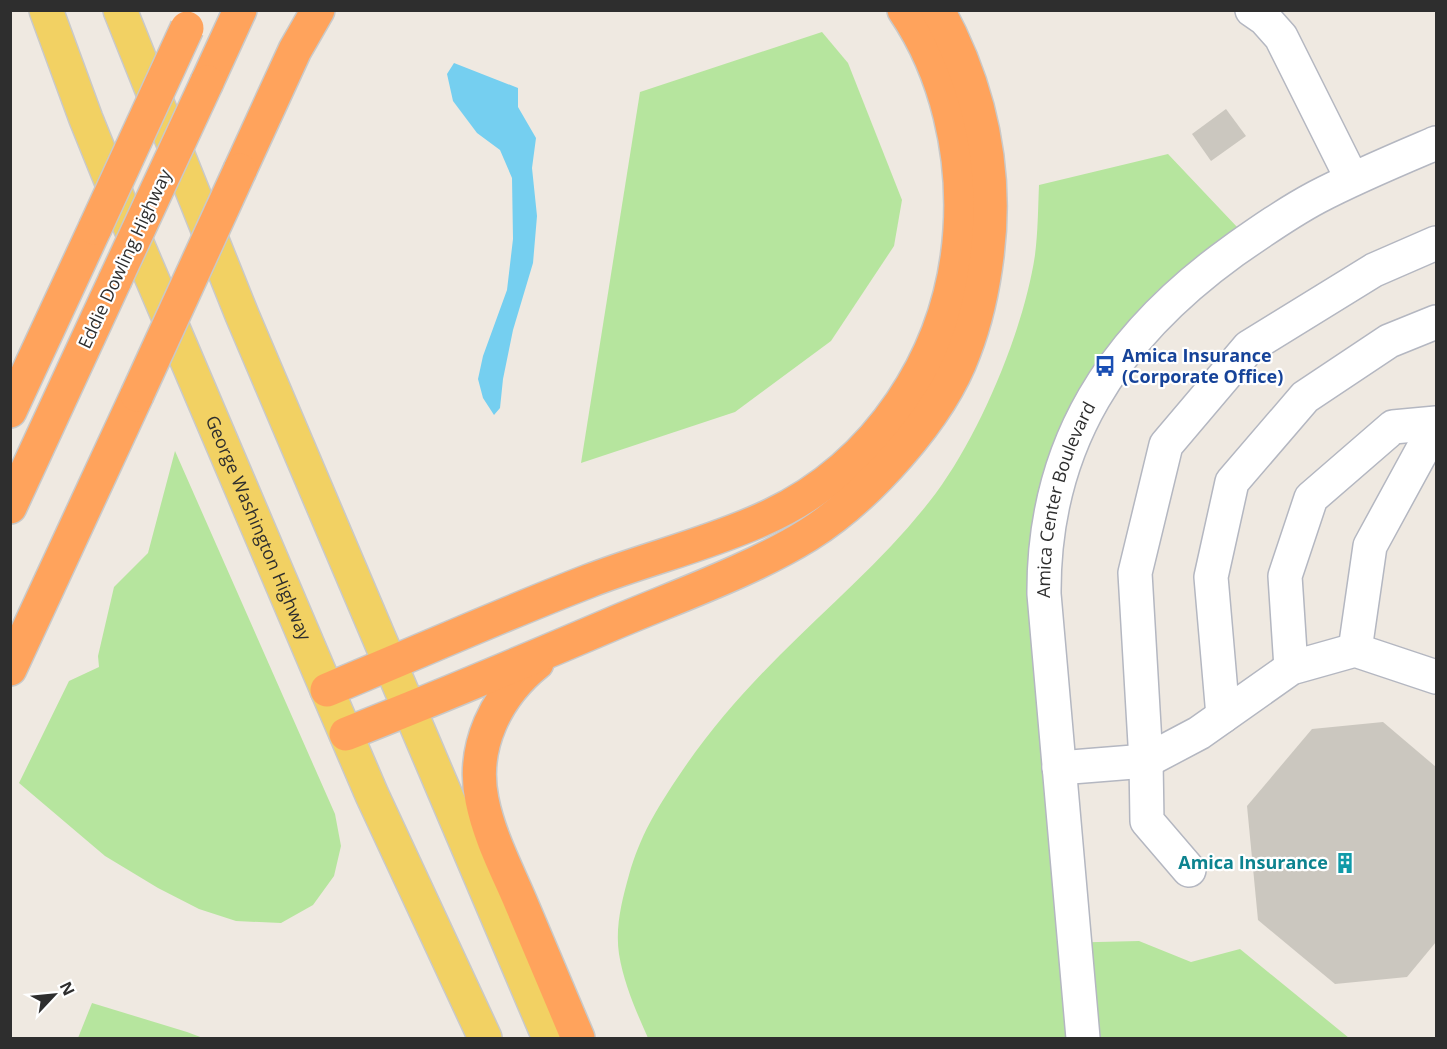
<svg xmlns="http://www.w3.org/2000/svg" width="1447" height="1049" font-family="'Open Sans',sans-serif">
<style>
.green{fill:#b6e59e}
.water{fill:#75cff0}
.building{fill:#cbc7bf}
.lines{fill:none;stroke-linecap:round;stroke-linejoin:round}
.minor-casing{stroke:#b4b7c1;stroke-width:36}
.major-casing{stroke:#c9c9c9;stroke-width:36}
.highway-casing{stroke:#c9c9c9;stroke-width:36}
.minor{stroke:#fff;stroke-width:33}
.major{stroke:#f2d163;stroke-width:33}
.highway{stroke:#ffa35c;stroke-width:33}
.highway-bridge-casing{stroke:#c9c9c9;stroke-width:36;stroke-linecap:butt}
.highway-bridge{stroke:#ffa35c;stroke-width:33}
.labels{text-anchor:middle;stroke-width:4.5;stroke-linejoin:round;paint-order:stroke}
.street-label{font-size:18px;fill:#2e2e2e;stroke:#fff}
.transit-label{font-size:18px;font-weight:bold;fill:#164399;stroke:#fff;text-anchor:start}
.culture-label{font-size:18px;font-weight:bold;fill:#0d838f;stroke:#fff;text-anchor:end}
</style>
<rect width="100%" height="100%" fill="#efe9e1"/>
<!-- green -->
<g class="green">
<path d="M822,32L848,63L902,200L894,246L831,341L735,412L581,463L640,92Z"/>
<path d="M1168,154L1238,228L1157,291L1114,342L1082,401L1040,627L1057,943L1139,941L1191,962L1240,949L1349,1038H648C636,1011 624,984 619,954C615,927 622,900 629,875C640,836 656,810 678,777C707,733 743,692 780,655C833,602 891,553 936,493C981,432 1024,329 1035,255C1038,232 1038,208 1039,185Z"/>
<path d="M175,451L335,814L341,846L334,876L313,905L281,923L236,921L199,909L158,888L105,856L19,783L69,681L99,667L98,656L114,587L148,553Z"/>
<path d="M92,1003L187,1032L203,1038H78Z"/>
</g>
<!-- water -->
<path class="water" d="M454,63L518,88V107L536,138L532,168L537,216L533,263L513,330L503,379L500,408L494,415L483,398L478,379L483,356L507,290L513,239L512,178L500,150L477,133L453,101L447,74Z"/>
<!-- building -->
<g class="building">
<path d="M1226,109L1246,136L1211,161L1192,134Z"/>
<path d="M1383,722L1436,767V942L1407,977L1335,984L1258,920L1247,806L1312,729Z"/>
</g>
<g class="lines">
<defs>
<g id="minor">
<path d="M1252,10L1265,19L1281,37L1352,179"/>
<path d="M1355,650L1370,546L1436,425"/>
<path d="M1291,668L1285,576L1311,498L1393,427L1436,423"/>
<path d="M1223,716L1211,577L1232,482L1305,397L1389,341L1436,322"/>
<path d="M1059,768L1146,761L1199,733L1291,668L1355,650L1436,677"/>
<path d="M1189,870L1147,821L1146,761L1135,573L1166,445L1249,347L1374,270L1436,243"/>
<path id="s1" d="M1083,1038L1044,594C1043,444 1114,337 1233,251C1260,232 1287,213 1317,197C1355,177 1396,160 1436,143"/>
</g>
<g id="major">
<path id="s2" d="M46,10L86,119L122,208L327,690L372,795L485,1038"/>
<path d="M120,10L242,315L549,1038"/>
</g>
<g id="highway">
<path d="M207,82L240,10"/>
<path d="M240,170L295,50L318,10"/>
<path d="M10,411L95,228"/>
<path d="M10,507L115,280"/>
<path d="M537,663C496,696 471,747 482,800C489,836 507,870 521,903C540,948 559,993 578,1038"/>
<path d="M10,669L137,395"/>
<path d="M327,690C414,654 501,615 589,581C646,559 705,545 761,520C877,469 952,355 960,230C965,155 947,73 904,10"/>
<path d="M346,734C435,699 523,662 612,624C675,597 750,571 808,535C867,498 940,418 964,352C976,321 983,289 987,256C998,169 980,87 938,10"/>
</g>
</defs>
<!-- minor casing -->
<use href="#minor" class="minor-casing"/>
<!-- major casing -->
<use href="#major" class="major-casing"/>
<!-- highway casing -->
<use href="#highway" class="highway-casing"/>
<!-- minor -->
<use href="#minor" class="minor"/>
<!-- major -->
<use href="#major" class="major"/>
<!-- highway -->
<use href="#highway" class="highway"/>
<defs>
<g id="highway-bridge">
<path d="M95,228L187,28"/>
<path d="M115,280L207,82"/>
<path d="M137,395L240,170"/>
</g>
</defs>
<!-- highway-bridge casing -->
<use href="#highway-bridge" class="highway-bridge-casing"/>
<!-- highway-bridge -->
<use href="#highway-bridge" class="highway-bridge"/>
</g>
<!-- icons -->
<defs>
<symbol id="bus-bare" viewBox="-9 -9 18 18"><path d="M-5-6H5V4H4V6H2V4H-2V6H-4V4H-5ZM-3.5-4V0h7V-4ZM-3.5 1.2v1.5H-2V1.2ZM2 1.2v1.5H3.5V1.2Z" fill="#1a4fb4" stroke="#fff" stroke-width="2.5" paint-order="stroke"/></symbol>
<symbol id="building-bare" viewBox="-9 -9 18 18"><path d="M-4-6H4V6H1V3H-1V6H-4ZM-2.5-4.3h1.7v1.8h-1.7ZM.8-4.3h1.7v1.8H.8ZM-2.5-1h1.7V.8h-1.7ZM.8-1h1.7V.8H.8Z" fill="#0f9aa8" stroke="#fff" stroke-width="2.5" paint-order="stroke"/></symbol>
</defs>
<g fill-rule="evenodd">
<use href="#bus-bare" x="1090" y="351" width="30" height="30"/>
<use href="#building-bare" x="1330" y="848" width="30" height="30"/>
</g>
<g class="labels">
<!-- street labels -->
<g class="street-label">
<text transform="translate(125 259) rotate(-65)" y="6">Eddie Dowling Highway</text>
<text dy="6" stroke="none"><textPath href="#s1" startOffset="543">Amica Center Boulevard</textPath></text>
<text dy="6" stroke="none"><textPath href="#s2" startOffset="560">George Washington Highway</textPath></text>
</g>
<!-- transit labels -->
<g class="transit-label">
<text x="1122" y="362">Amica Insurance<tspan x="1122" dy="21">(Corporate Office)</tspan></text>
</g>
<!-- culture labels -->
<g class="culture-label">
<text x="1328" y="869">Amica Insurance</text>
</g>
</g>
<!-- border -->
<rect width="1447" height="1049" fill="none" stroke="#2e2e2e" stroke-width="24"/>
<!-- north arrow -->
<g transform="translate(54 995) rotate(64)" stroke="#ffffff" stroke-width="4.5" paint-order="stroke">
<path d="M0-4.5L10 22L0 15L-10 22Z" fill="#2e2e2e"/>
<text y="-9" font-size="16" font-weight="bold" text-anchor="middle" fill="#2e2e2e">N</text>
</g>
</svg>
